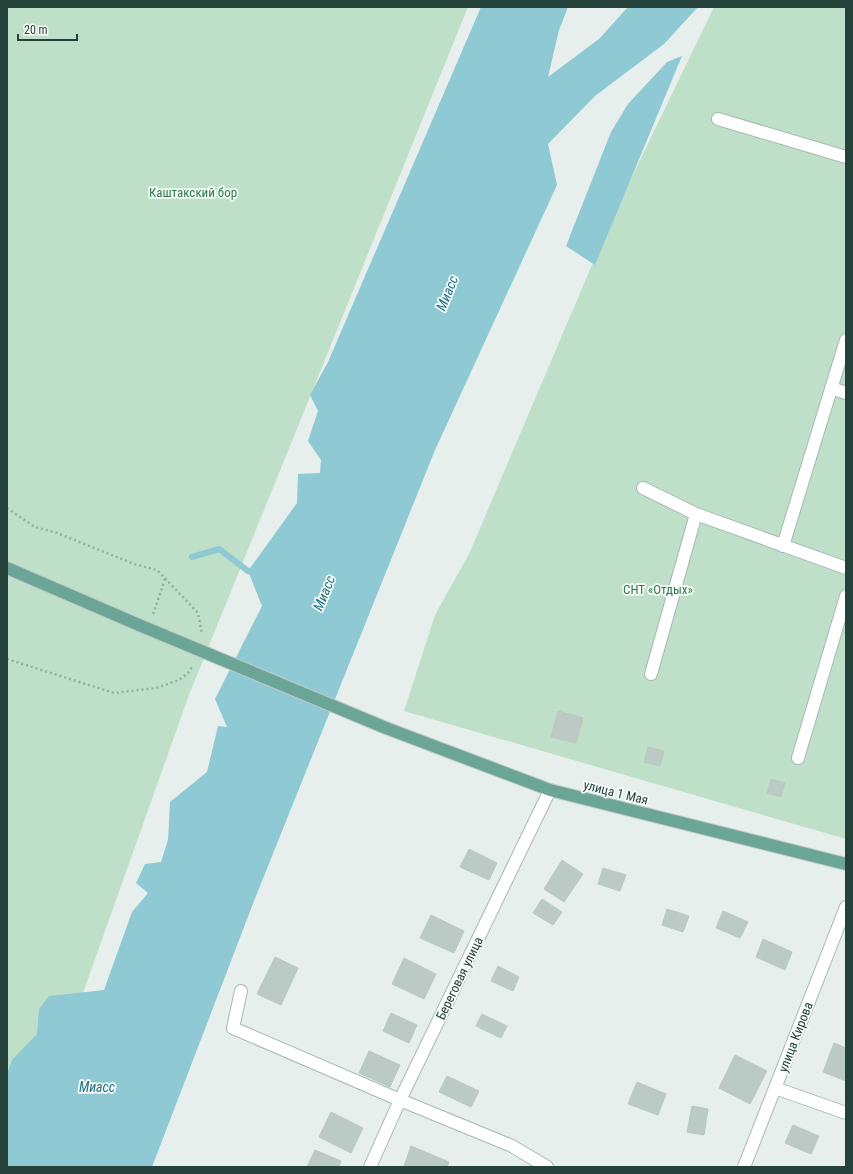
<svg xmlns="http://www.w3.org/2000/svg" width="853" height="1174" font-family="'Roboto Condensed',sans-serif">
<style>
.green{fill:#bfe0c8}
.water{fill:#8ec9d4}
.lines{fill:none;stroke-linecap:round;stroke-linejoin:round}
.stream{stroke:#8ec9d4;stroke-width:6}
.building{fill:#bbcac4;stroke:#b8c9c2}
.minor-casing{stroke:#a8b8b2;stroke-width:14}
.major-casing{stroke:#c2cac8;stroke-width:14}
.path{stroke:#86b3a5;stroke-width:2.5;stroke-dasharray:2 3;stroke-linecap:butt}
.minor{stroke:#fff;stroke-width:12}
.major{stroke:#6aa596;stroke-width:12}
.major-bridge-casing{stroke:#c2cac8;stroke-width:14;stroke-linecap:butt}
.major-bridge{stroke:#6aa596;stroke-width:12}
.labels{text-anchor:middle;stroke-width:3.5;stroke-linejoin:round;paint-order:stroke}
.park-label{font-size:13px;fill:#2d7a4b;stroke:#f7fbf9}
.street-label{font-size:13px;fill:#24423a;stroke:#f7fbf9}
.water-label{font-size:14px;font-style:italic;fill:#1c6f80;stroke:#f7fbf9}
</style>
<rect width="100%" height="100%" fill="#e6efeb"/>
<!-- green -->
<g class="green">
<path d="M7,7H468L189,695L21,1167H7Z"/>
<path d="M714,7H846V839L404,711L435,615L469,554L612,218Z"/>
</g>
<!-- water -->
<g class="water">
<path d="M481,7H568L559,30L548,77L599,39L628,7H698L664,44L595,96L548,144L557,185L435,450L254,901L152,1167H7V1074L12,1060L37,1034L39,1009L49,996L104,990L132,912L148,893L136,883L145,864L161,862L168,840L170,802L207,772L218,726L227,727L215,699L262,606L248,571L297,503L298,474L320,473L321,460L308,441L318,411L310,395L328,362Z"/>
<path d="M682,56L595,265L566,246L611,132L628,104L667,62Z"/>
</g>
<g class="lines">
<!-- stream -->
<path class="stream" d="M192,557L219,549L248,571"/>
</g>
<!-- building -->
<g class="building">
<path d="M558,711L583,718L576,743L551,737Z"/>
<path d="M648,747L664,751L660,766L644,762Z"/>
<path d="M771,779L785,783L781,797L767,793Z"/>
<path d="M469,849L497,863L489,880L460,867Z"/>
<path d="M562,860L583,874L564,902L544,889Z"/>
<path d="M603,868L626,875L620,891L598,884Z"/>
<path d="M542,899L562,912L553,925L533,913Z"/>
<path d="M667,909L689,916L683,932L662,925Z"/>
<path d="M723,911L748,922L740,938L716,928Z"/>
<path d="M431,915L464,931L454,953L420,938Z"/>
<path d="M763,939L792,952L785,970L756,957Z"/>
<path d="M275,957L298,968L281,1005L257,994Z"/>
<path d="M404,958L436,974L424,999L392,984Z"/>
<path d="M498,966L519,977L513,991L491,981Z"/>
<path d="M391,1013L417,1025L409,1043L383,1031Z"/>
<path d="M482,1014L507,1026L501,1038L476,1026Z"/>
<path d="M834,1043L846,1048V1081L823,1072Z"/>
<path d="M369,1051L400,1065L390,1087L359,1073Z"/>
<path d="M735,1055L767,1071L750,1104L719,1088Z"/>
<path d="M447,1076L479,1091L471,1107L439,1092Z"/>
<path d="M637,1082L666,1094L658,1115L628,1104Z"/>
<path d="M692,1106L708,1109L704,1135L687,1132Z"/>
<path d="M331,1112L363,1128L351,1153L319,1137Z"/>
<path d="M793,1125L819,1136L811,1154L785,1143Z"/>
<path d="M411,1146L449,1162L447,1167H407L404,1166Z"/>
<path d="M315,1150L341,1161L339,1167H307Z"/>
</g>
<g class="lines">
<defs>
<g id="minor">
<path d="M718,119L846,157"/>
<path d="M831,388L846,393"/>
<path d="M643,488L696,514L846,568"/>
<path d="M783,546L846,340"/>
<path d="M651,674L696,514"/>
<path d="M798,758L846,596"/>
<path d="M241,991L233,1028L400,1100L512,1146L547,1167"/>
<path d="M775,1088L846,1113"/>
<path d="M370,1167L400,1100L550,790"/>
<path d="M744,1167L846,907"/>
</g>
<g id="major">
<path d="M7,568L139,625"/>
<path d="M386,728L550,790L846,864"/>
</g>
</defs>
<!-- minor casing -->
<use href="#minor" class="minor-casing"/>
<!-- major casing -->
<use href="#major" class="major-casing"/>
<!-- path -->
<g class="path">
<path d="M7,508L35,527L57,533L134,564L157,570L198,613L202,634"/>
<path d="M153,614L165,579"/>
<path d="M7,659L114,693L156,688L179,680L189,672L193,665"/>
</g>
<!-- minor -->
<use href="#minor" class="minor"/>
<!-- major -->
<use href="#major" class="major"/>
<defs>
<path id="major-bridge" d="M139,625L386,728"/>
</defs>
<!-- major-bridge casing -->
<use href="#major-bridge" class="major-bridge-casing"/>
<!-- major-bridge -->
<use href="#major-bridge" class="major-bridge"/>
</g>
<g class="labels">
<!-- park labels -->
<g class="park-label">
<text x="193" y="197">Каштакский бор</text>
<text x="658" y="594">СНТ «Отдых»</text>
</g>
<!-- street labels -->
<g class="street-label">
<text transform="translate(616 792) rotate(14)" y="5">улица 1 Мая</text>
<text transform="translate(459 978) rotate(-64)" y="5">Береговая улица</text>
<text transform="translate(795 1037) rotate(-69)" y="5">улица Кирова</text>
</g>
<!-- water labels -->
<g class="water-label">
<text transform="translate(447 293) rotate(-68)" y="5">Миасс</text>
<text transform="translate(324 593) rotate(-68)" y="5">Миасс</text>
<text x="97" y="1092">Миасс</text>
</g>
</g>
<!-- border -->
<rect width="853" height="1174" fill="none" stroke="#24423a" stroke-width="16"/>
<!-- scale -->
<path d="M18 34v6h59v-6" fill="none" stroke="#24423a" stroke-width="2"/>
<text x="24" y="34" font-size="12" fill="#24423a" stroke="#f7fbf9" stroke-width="3" paint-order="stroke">20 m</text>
</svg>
